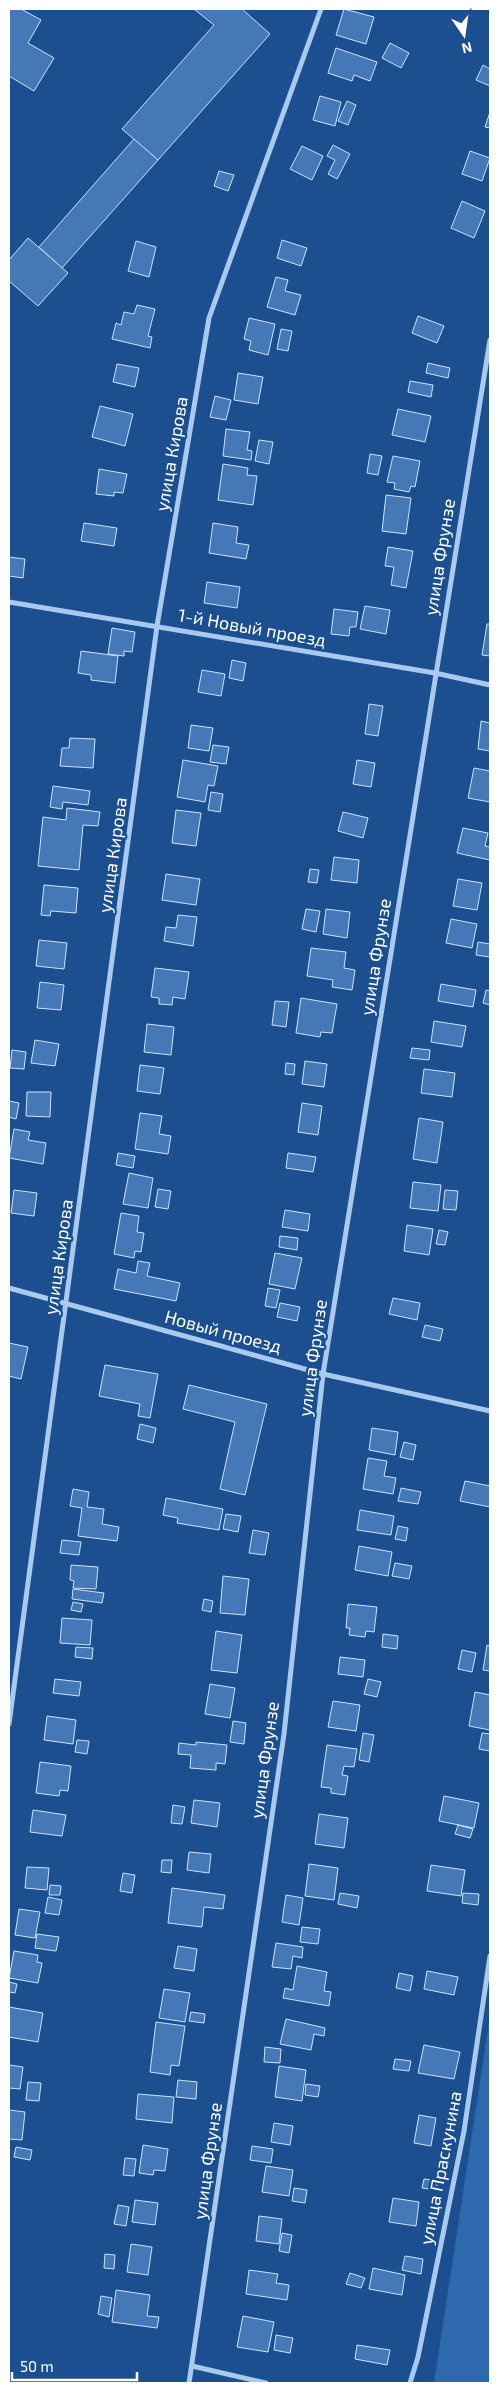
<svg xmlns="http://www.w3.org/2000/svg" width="499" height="2392" font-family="'Exo 2',sans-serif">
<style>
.green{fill:#2e69ad}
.building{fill:#4478b7;stroke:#cfe3fa}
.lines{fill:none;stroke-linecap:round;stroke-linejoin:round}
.street{stroke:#a9c9ee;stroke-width:5}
.labels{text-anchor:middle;stroke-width:4.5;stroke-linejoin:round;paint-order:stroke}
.street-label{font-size:18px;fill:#fff;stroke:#1b4f8f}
</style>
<rect width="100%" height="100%" fill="#1b4f8f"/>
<!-- green -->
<path class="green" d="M490,2016V2383H434Z"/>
<!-- building -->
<g class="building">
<path d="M9,9H21L41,20L28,43L54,58L34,91L9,76Z"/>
<path d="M194,9H242L270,34L158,160L122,129L214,25Z"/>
<path d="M344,9L374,17L366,44L336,35Z"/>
<path d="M390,43L409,53L401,68L382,58Z"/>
<path d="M336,48L377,62L370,81L354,75L352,81L328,73Z"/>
<path d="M483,65L490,69V86L476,80Z"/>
<path d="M320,96L341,102L335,126L313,120Z"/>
<path d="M347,101L356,105L348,125L338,121Z"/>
<path d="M490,112V128L485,127Z"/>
<path d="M134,139L158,160L62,268L39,247Z"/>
<path d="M333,145L350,154L337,179L328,174L335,160L327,156Z"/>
<path d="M302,146L323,156L312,180L290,169Z"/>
<path d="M470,151L490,158L482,181L462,174Z"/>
<path d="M219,171L234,175L228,191L214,186Z"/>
<path d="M462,201L485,211L474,238L451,228Z"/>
<path d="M28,238L68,273L38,306L9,281V260Z"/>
<path d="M282,240L307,248L301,266L277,258Z"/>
<path d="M136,241L156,247L149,277L128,271Z"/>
<path d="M276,277L288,280L285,291L301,295L295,315L267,307Z"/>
<path d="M137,305L155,309L148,336L152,337L150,348L112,339L116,323L121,325L124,312L134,314Z"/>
<path d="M418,316L444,326L437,343L412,333Z"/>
<path d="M249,318L275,324L268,355L249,350L251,341L244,339Z"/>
<path d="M281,329L292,331L288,351L277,349Z"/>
<path d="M428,363L450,368L448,378L426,373Z"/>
<path d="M117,364L139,368L135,387L113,382Z"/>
<path d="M238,373L263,377L258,404L234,400Z"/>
<path d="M410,381L433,385L431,397L408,392Z"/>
<path d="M215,396L231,400L226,420L210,417Z"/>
<path d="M100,406L133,414L125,446L92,437Z"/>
<path d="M398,409L431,416L425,442L392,435Z"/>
<path d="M226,429L250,432L247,450L252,451L251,460L223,456Z"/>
<path d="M259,440L273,442L269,464L255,461Z"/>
<path d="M370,454L382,456L378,475L367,473Z"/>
<path d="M393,456L420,461L415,487L411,486L409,492L394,489L395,483L387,482Z"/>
<path d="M223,464L248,468L247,475L257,476L253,505L218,500Z"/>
<path d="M99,469L127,474L123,493L114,492V496L96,494Z"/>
<path d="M386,495L411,498L406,534L382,531Z"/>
<path d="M84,523L117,528L114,546L81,541Z"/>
<path d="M213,523L238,527L236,543L249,545L246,559L209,553Z"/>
<path d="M388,547L413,551L406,588L391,585L394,567L385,566Z"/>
<path d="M9,557L25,559L23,578L9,576Z"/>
<path d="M207,582L240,587L237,608L204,603Z"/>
<path d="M365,606L390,610L386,634L360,629Z"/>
<path d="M334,609L358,612L356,627H350L349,636L331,634Z"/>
<path d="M487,624H490V656L482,655Z"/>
<path d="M112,628L135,632L132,652L124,651V656L108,654Z"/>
<path d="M81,651L118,656L115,683L91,680V675L78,673Z"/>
<path d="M232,660L246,663L243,681L229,678Z"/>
<path d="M202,670L225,674L221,696L198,692Z"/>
<path d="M369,704L383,706L378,736L365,734Z"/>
<path d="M481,721L490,723V751L478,749Z"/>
<path d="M191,725L213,728L209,751L188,748Z"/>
<path d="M70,738L95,739L93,768L60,766L62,748H69Z"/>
<path d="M213,745L229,747L226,764L210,762Z"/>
<path d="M183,760L218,766L214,786L208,785L205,802L177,797Z"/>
<path d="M357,760L375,763L371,787L353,784Z"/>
<path d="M474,768L490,771V802L468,798Z"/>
<path d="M53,786L90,791L88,805L63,802L62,809L50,807Z"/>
<path d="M211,792L223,794L220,812L208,810Z"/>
<path d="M67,808L100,812L98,826L83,825L79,870L38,866L43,817L66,820Z"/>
<path d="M176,810L201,813L196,846L172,843Z"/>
<path d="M343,812L368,818L363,838L338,831Z"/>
<path d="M463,828L488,833L485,846L490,847V860L457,853Z"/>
<path d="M334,857L359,860L357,883L331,880Z"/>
<path d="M310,869L319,870L317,883L308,882Z"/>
<path d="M166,874L200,879L196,905L162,900Z"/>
<path d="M458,879L482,883L477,910L453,906Z"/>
<path d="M44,885L78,888L76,913L51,911L50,916L41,915Z"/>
<path d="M306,909L320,911L316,932L302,929Z"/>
<path d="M326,909L350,912L347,938L323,934Z"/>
<path d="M178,915L197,917L193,946L164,941L166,927L176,928Z"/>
<path d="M451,919L477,924L472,948L446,943Z"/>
<path d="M39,940L67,943L64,969L36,966Z"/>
<path d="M478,942L490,944V957L476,955Z"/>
<path d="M311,948L346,952L344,968L355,970L352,990L332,987L333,980L307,976Z"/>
<path d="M155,968L189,972L185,999L173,997L172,1005L159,1004V998L151,997Z"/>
<path d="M40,982L64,985L61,1010L37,1008Z"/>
<path d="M441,984L476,990L473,1007L438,1001Z"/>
<path d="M486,990L490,991V1005L483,1003Z"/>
<path d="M301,998L337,1004L332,1033L321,1032L320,1037L296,1033Z"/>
<path d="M275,1001L289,1002L286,1027L272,1025Z"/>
<path d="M434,1021L466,1026L462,1047L431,1042Z"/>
<path d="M147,1024L174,1027L171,1055L144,1052Z"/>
<path d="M35,1040L59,1044L55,1066L31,1063Z"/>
<path d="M412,1048L430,1050L429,1060L410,1058Z"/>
<path d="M12,1050L26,1052L24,1069L10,1068Z"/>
<path d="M305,1061L327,1064L324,1087L302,1084Z"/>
<path d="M286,1063L295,1064L294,1075L285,1074Z"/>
<path d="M140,1065L164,1068L160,1094L137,1091Z"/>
<path d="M424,1069L455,1073L452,1097L421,1093Z"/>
<path d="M27,1092H51L50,1117L26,1116Z"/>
<path d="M9,1101L19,1103L16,1119L9,1117Z"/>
<path d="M302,1103L322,1106L318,1135L298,1132Z"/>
<path d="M140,1113L162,1116L159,1134L171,1136L168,1154L135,1149Z"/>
<path d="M419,1118L443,1122L437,1163L413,1159Z"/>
<path d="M14,1129L30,1132L28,1140L46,1143L43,1164L9,1158Z"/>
<path d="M118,1153L135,1156L133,1168L116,1165Z"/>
<path d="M288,1153L316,1157L313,1172L286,1168Z"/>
<path d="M129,1173L153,1178L148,1208L123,1204Z"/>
<path d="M413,1182L441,1185L438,1211L410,1208Z"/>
<path d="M158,1189L171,1191L168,1209L155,1207Z"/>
<path d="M14,1190L37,1193L34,1216L11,1213Z"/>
<path d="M445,1190L458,1191L456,1210L443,1209Z"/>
<path d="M285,1210L310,1214L308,1231L282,1227Z"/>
<path d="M121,1213L139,1216L137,1232L144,1233L141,1252L135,1251L134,1258L114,1254Z"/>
<path d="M407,1225L433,1229L429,1255L404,1251Z"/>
<path d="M439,1230L448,1232L445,1245L436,1244Z"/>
<path d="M280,1236L298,1238L297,1250L279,1247Z"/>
<path d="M275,1253L302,1258L295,1289L269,1284Z"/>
<path d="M138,1261L150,1263L147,1276L180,1283L176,1301L114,1289L118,1269L136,1273Z"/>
<path d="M268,1288L280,1290L276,1308L265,1306Z"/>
<path d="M393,1298L420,1303L417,1320L389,1314Z"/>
<path d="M280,1303L300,1307L297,1321L277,1317Z"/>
<path d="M425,1325L443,1329L440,1341L422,1337Z"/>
<path d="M9,1343L28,1347L21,1379L9,1376Z"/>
<path d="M105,1365L158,1374L150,1418L138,1416L140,1404L99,1396Z"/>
<path d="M189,1385L267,1404L245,1495L220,1489L235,1422L183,1409Z"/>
<path d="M140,1424L156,1428L153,1443L137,1439Z"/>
<path d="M372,1428L398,1432L395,1455L369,1450Z"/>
<path d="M404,1442L416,1445L413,1460L400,1457Z"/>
<path d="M368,1458L387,1461L384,1476L396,1478L393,1494L363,1489Z"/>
<path d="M465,1481L490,1486V1507L460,1501Z"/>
<path d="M401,1488L421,1492L418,1504L398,1501Z"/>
<path d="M73,1489L89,1492L87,1507L104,1509L102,1524L119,1527L117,1541L78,1536L82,1508L70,1506Z"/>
<path d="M166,1498L223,1509L219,1530L177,1523L178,1518L163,1515Z"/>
<path d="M360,1510L394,1516L391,1535L357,1530Z"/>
<path d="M226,1514L241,1516L238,1532L223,1529Z"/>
<path d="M398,1526L408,1528L406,1541L395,1539Z"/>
<path d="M253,1530L269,1533L265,1555L249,1553Z"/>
<path d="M62,1540L81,1542L79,1555L60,1553Z"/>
<path d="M359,1546L392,1552L388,1576L355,1570Z"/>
<path d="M395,1563L412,1566L409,1579L392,1576Z"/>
<path d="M71,1565L98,1567L96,1589L73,1588L74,1581L70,1580Z"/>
<path d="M223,1576L249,1579L245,1615L220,1613Z"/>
<path d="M73,1589L104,1593L102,1603L72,1599Z"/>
<path d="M204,1599L213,1601L211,1612L202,1610Z"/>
<path d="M73,1602L83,1604L81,1612L71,1610Z"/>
<path d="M348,1604L377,1607L374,1632L366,1631L365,1637L349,1635L350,1628H346Z"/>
<path d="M62,1618L92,1620L90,1645L60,1643Z"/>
<path d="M216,1631L242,1635L237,1673L211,1670Z"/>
<path d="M383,1634L398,1636L397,1649L382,1647Z"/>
<path d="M487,1645L490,1646V1671L483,1670Z"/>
<path d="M76,1647L93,1648L92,1659L75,1657Z"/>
<path d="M462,1650L476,1653L472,1672L458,1669Z"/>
<path d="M340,1657L365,1660L363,1677L338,1674Z"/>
<path d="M55,1679L81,1682L79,1696L53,1693Z"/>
<path d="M368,1679L381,1682L377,1697L364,1694Z"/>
<path d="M210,1684L235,1688L230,1718L205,1714Z"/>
<path d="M475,1692L490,1695V1730L469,1726Z"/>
<path d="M333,1701L360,1705L356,1731L328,1727Z"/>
<path d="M47,1716L76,1720L73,1744L44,1740Z"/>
<path d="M233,1721L246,1723L244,1744L230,1742Z"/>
<path d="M363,1733L374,1735L369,1762L359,1760Z"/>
<path d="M482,1733L490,1734V1751L479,1749Z"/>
<path d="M77,1740L89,1741L87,1754L75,1752Z"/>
<path d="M196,1742L227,1745L225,1764L216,1763V1770L190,1768L191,1755L178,1754L179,1743L196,1745Z"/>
<path d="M327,1745L357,1749L354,1767L344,1766L342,1775L348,1776L345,1795L331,1793V1788L321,1787Z"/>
<path d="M40,1762L71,1766L68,1791L60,1790L59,1796L36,1793Z"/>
<path d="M444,1796L479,1803L474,1828L439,1821Z"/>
<path d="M194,1800L220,1803L217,1827L191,1823Z"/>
<path d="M173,1805L185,1807L182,1824L171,1823Z"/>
<path d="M33,1810L66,1815L62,1836L30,1832Z"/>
<path d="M319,1814L348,1818L344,1848L315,1844Z"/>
<path d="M458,1825L473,1829L470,1838L455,1834Z"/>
<path d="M189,1852L211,1854L209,1873L187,1870Z"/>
<path d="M162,1860H172L171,1873L161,1872Z"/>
<path d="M309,1864L338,1868L334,1900L305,1896Z"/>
<path d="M431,1865L465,1870L461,1896L427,1891Z"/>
<path d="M27,1867L49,1868L47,1890L25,1888Z"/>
<path d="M123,1873L135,1875L132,1893L120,1891Z"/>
<path d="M50,1885L61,1886L60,1895H49Z"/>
<path d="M172,1888L225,1895L223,1909L204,1907L202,1927L168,1923Z"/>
<path d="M340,1893L359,1896L357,1908L338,1904Z"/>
<path d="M463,1893L479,1894L478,1905L462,1903Z"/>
<path d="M286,1895L303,1898L299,1925L282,1922Z"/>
<path d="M48,1897L62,1900L59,1915L45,1913Z"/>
<path d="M19,1909L40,1912L35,1938L15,1935Z"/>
<path d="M302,1927L320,1929L318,1944L300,1942Z"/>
<path d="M37,1934L59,1937L56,1951L35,1948Z"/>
<path d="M276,1943L303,1947L302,1958L293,1956L291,1969L272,1967Z"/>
<path d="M178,1946L197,1949L194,1971L174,1968Z"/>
<path d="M14,1951L38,1955L37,1962L42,1963L38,1983L9,1978Z"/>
<path d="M297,1966L327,1972L324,1991L331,1992L329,2006L283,1998L285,1988L293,1990Z"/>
<path d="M427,1971L458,1977L454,1995L424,1989Z"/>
<path d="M399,1973L413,1976L410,1991L396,1988Z"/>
<path d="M9,1982L17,1984L15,1993L9,1992Z"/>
<path d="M164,1989L190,1993L185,2022L159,2018Z"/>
<path d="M9,2007L43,2013L38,2042L9,2037Z"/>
<path d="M191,2012L205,2014L204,2023L189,2021Z"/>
<path d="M286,2019L325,2028L324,2036L314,2034L311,2050L280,2044Z"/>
<path d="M156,2022L185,2026L179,2066L171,2065L170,2075L150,2072Z"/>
<path d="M424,2045L460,2052L454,2079L418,2073Z"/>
<path d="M265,2047L281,2049L280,2063L264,2062Z"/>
<path d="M395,2059L411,2061L409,2071L393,2069Z"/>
<path d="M9,2065L23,2067L20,2089L9,2088Z"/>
<path d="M279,2066L306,2070L302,2101L275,2097Z"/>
<path d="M178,2080L197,2082L196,2099L176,2097Z"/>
<path d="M28,2082L41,2083L39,2101L26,2100Z"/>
<path d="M306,2084L320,2086L318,2097L305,2095Z"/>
<path d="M138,2094L174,2097L172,2123L136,2119Z"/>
<path d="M9,2110L25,2112L22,2140L9,2139Z"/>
<path d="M419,2115L436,2118L431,2146L414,2143Z"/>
<path d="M274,2123L293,2126L290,2145L271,2142Z"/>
<path d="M143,2145L168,2149L165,2171L154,2170L153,2175L139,2173Z"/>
<path d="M252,2146L273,2149L271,2163L250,2160Z"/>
<path d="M16,2147L32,2150L30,2160L14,2157Z"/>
<path d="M125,2158L136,2159L134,2176L123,2175Z"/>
<path d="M266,2166L293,2170L289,2196L262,2192Z"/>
<path d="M424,2179L438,2181L436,2190L422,2188Z"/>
<path d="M294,2188L307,2190L305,2203L292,2201Z"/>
<path d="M393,2198L419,2202L416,2226L389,2222Z"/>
<path d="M135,2200L158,2203L155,2225L132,2222Z"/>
<path d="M118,2205L129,2207L126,2226L114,2224Z"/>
<path d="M259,2216L282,2219L279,2244L256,2241Z"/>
<path d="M282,2233L292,2235L289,2253L279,2251Z"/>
<path d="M131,2244L152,2247L148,2275L127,2272Z"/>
<path d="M105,2254L115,2255L114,2269L104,2268Z"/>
<path d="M405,2256L423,2259L421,2274L402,2270Z"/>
<path d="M373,2268L405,2275L402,2295L369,2289Z"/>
<path d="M249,2270L278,2274L276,2283L289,2285L287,2300L246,2294Z"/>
<path d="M350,2273L365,2278L361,2288L346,2284Z"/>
<path d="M116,2290L150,2295L147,2316L159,2317L157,2328L112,2322Z"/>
<path d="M101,2296L112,2298L109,2317L98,2314Z"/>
<path d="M243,2316L274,2322L268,2352L237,2347Z"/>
<path d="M276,2335L293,2338L290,2353L274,2350Z"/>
<path d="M357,2345L390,2350L387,2365L355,2359Z"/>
</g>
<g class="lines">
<!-- street -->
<g class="street">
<path d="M9,602L435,673L490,685"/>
<path d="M9,1288L323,1374L490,1411"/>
<path d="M9,1724L157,626L209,318L321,9"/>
<path d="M192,2366L266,2383"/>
<path d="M189,2383L284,1734L323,1374L490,340"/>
<path d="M410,2383L418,2357L464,2131L490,1956"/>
</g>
</g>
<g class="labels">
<!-- street labels -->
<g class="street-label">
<text transform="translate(172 454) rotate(-80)" y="6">улица Кирова</text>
<text transform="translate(440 557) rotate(-81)" y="6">улица Фрунзе</text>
<text transform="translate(252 628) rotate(10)" y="6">1-й Новый проезд</text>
<text transform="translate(113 855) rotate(-82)" y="6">улица Кирова</text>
<text transform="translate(376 957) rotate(-81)" y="6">улица Фрунзе</text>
<text transform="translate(59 1257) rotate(-82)" y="6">улица Кирова</text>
<text transform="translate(223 1332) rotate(15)" y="6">Новый проезд</text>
<text transform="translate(313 1358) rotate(-82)" y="6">улица Фрунзе</text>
<text transform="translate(265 1760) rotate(-82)" y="6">улица Фрунзе</text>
<text transform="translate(208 2161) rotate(-82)" y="6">улица Фрунзе</text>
<text transform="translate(441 2168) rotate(-79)" y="6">улица Праскунина</text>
</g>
</g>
<!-- border -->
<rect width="499" height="2392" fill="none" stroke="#ffffff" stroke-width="20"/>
<!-- north arrow -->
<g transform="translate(464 35) rotate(167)" stroke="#1b4f8f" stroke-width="4" paint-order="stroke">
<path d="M0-4L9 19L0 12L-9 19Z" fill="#ffffff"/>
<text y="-8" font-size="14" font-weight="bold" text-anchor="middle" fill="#ffffff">N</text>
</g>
<!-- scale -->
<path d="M12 2372v8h125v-8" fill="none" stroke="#ffffff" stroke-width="2.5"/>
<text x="20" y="2372" font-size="15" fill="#ffffff" stroke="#1b4f8f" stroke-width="4" paint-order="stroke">50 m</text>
</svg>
